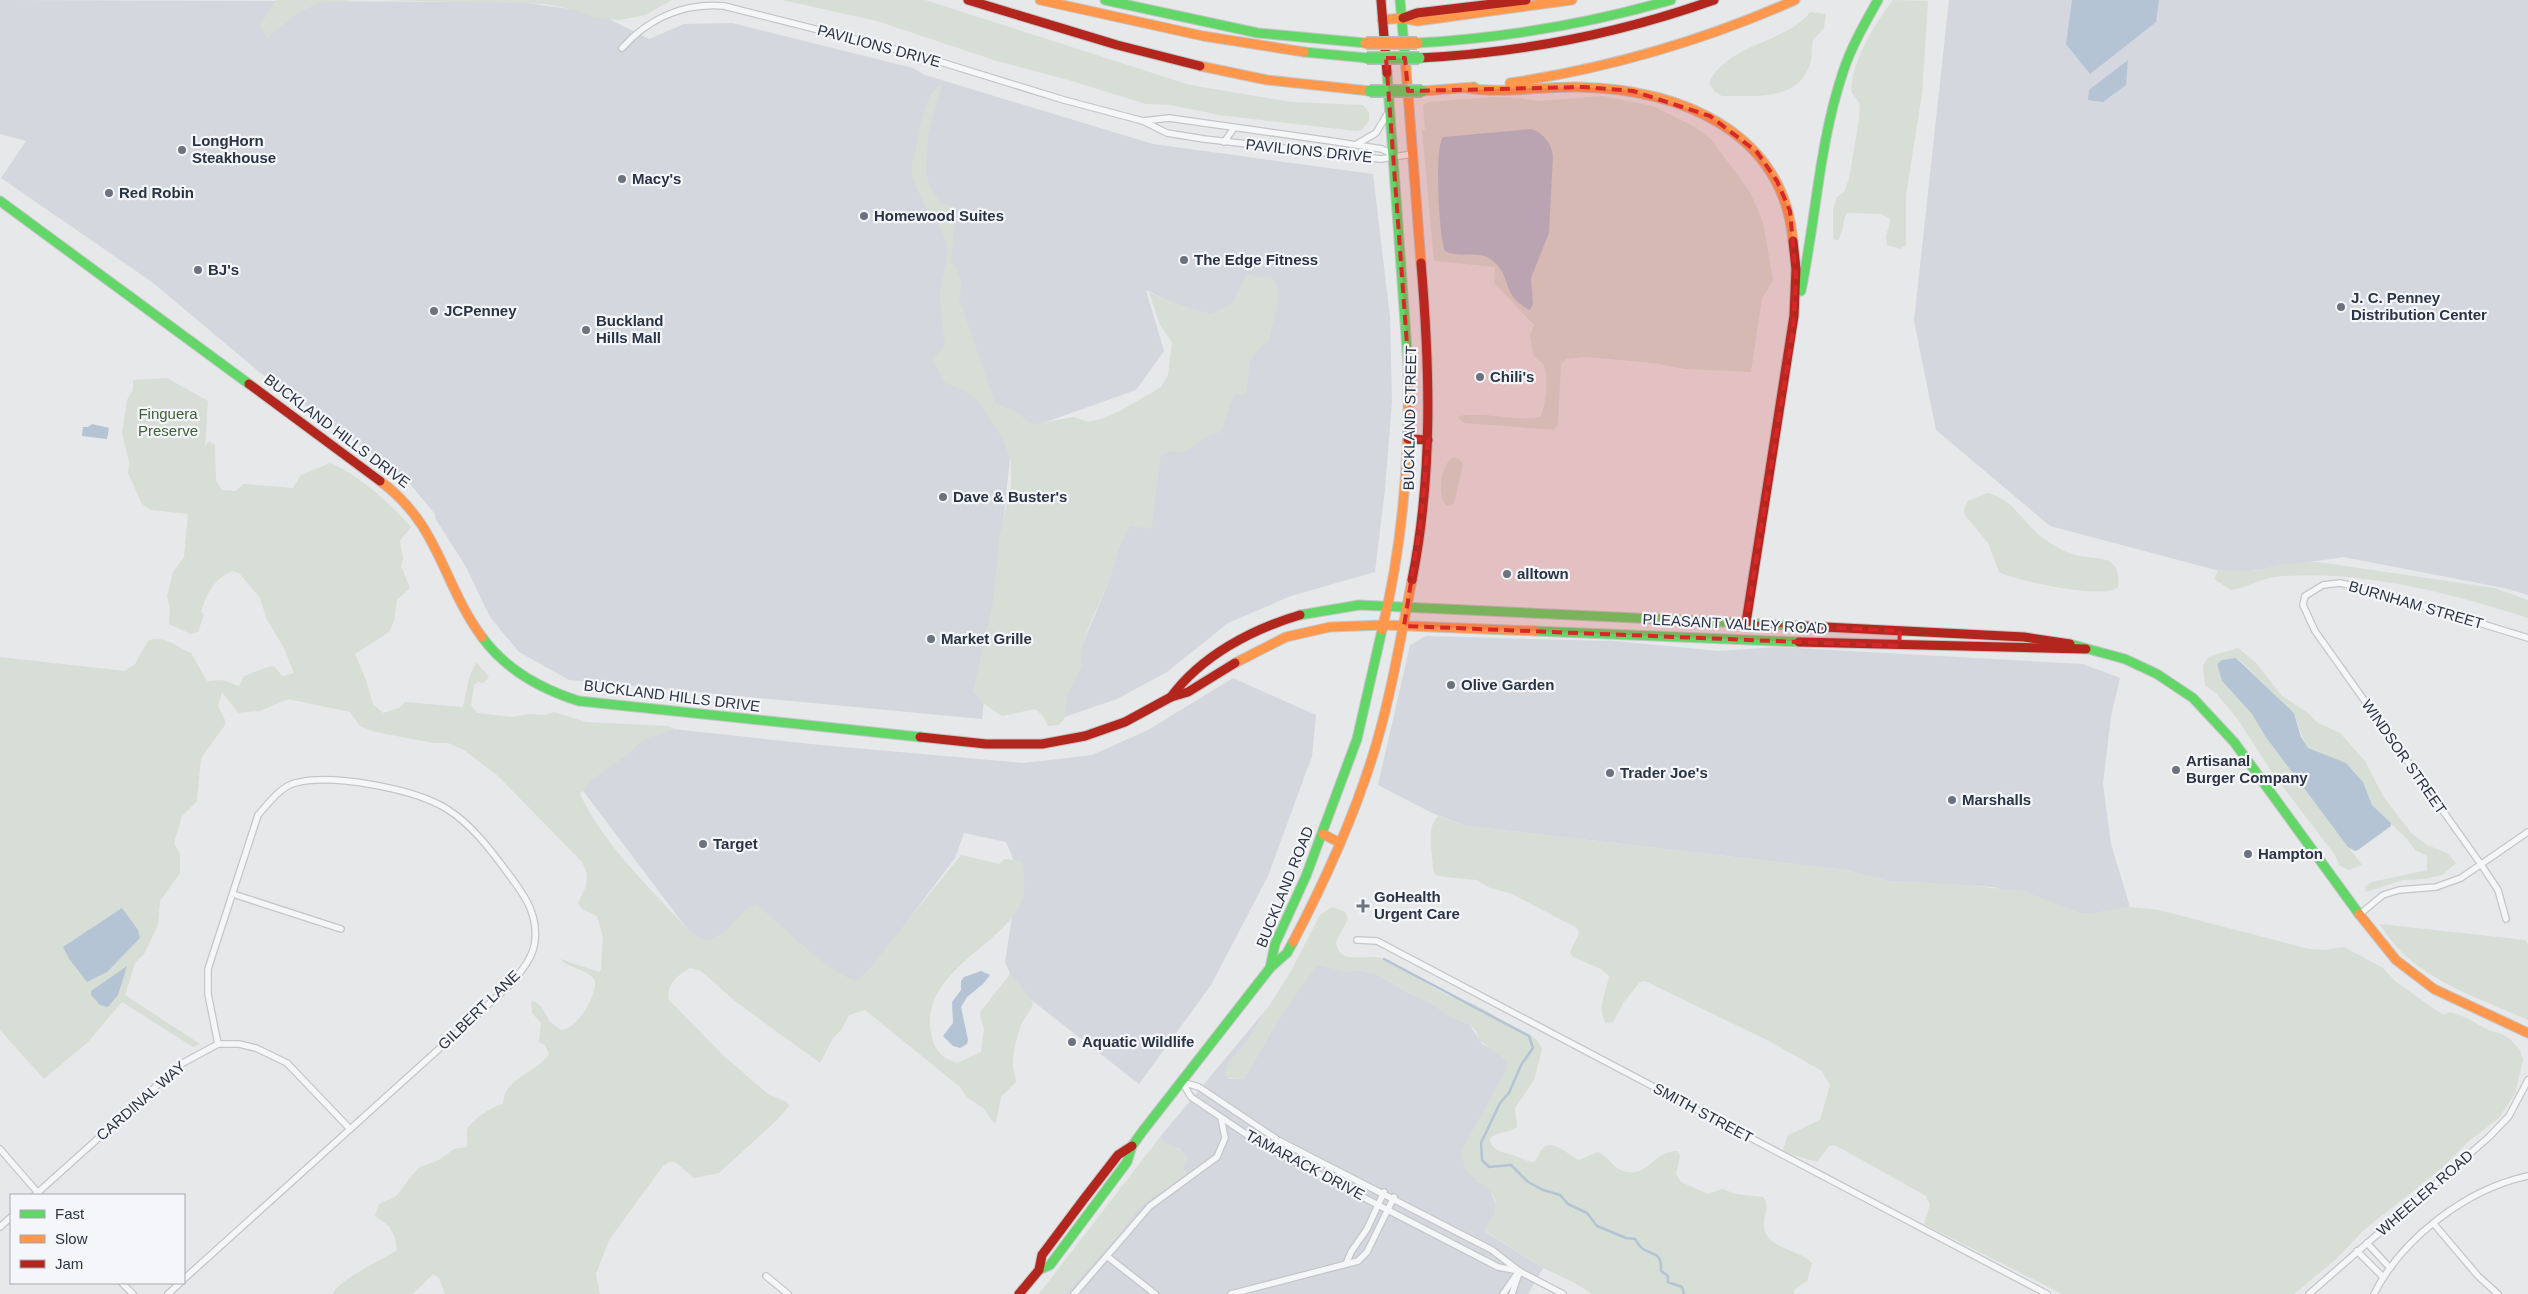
<svg xmlns="http://www.w3.org/2000/svg" width="2528" height="1294" font-family="Arial,sans-serif">
<style>
.built{fill:#d4d7dd}
.green{fill:#d6ded6}
.water{fill:#b4c4d5}
.lines{fill:none;stroke-linecap:round;stroke-linejoin:round}
.stream{stroke:#b4c4d5;stroke-width:2.5}
.street-casing{stroke:#c4c6c8;stroke-width:8}
.fast-casing{stroke:#c4c6c8;stroke-width:11}
.slow-casing{stroke:#c4c6c8;stroke-width:11}
.jam-casing{stroke:#c4c6c8;stroke-width:11}
.street{stroke:#f5f6f7;stroke-width:5.5}
.fast{stroke:#63d668;stroke-width:9}
.slow{stroke:#ff974d;stroke-width:9}
.jam{stroke:#b3261e;stroke-width:9}
.fast-bridge-casing{stroke:#b8bbbf;stroke-width:14;stroke-linecap:butt}
.slow-bridge-casing{stroke:#b8bbbf;stroke-width:14;stroke-linecap:butt}
.fast-bridge{stroke:#63d668;stroke-width:11}
.slow-bridge{stroke:#ff974d;stroke-width:11}
.marked{fill:#d62828;fill-opacity:0.2;stroke:#d62828;stroke-width:4;stroke-dasharray:10 6;stroke-linejoin:round}
.poi-dot{fill:#6c737f;stroke:#f4f6f9;stroke-width:2}
.labels{text-anchor:middle;stroke-width:4.5;stroke-linejoin:round;paint-order:stroke}
.street-label{font-size:15px;fill:#2b3445;stroke:#f4f6f9}
.poi-label{font-size:15px;font-weight:bold;fill:#2b3445;stroke:#f4f6f9;text-anchor:start}
.park-label{font-size:15px;fill:#3f6138;stroke:#f4f6f9}
</style>
<rect width="100%" height="100%" fill="#e6e8ea"/>
<!-- built -->
<g class="built">
<path d="M0,0L520,2L597,13L649,39L684,24L732,23L913,68L925,75L1153,144L1373,174L1390,317L1392,401L1385,489L1375,572L1291,596L1228,623L1167,672L1117,699L1050,722L1107,586L1120,545L1136,509L1156,442L1233,393L1245,389L1252,349L1245,295L1211,321L1146,290L1164,351L1136,390L1026,429L1011,449L982,719L569,680L519,652L490,617L466,567L435,518V514L405,478L258,371L152,282L1,178L26,141L0,134Z"/>
<path d="M1949,0H2528V595L2504,588L2343,557L2231,574L2050,526L1936,430L1914,321Z"/>
<path d="M1426,636L1610,641L1606,640L1718,651L1778,647L2083,664L2120,678L2111,716L2103,784L2111,844L2130,907L2095,913H2080L1994,887L1888,881L1846,870L1467,826L1432,813L1378,785L1410,645Z"/>
<path d="M1233,678L1316,715L1312,756L1268,876L1211,985L1139,1084L1016,988L1005,962L1019,873L1006,842L964,833L955,858L857,988L703,950L581,788L635,725L821,745L1023,763L1092,755L1148,730Z"/>
<path d="M1319,964L1346,972L1360,970L1379,975L1404,991L1426,1000L1451,1017L1469,1024L1482,1044L1494,1050L1508,1062L1477,1181L1489,1187L1496,1205L1495,1213L1485,1230L1486,1232L1543,1268L1528,1294H1065L1117,1236L1140,1206L1187,1173L1182,1167L1180,1149L1165,1145L1160,1137L1269,1006L1246,1043L1229,1062V1079H1244L1275,1025L1313,968Z"/>
</g>
<!-- green -->
<g class="green">
<path d="M276,0H353L319,3L298,13L267,38L260,25Z"/>
<path d="M379,0H672L645,15L620,20L596,18L578,11L546,4Z"/>
<path d="M782,0H925L1190,85L1291,102L1363,105L1369,112V121L1361,130L1356,131L1219,115L1171,105L1146,104L1072,81L997,61L877,21Z"/>
<path d="M1893,0L1928,1L1922,93L1906,195V245L1900,249L1887,245L1886,236L1891,219L1881,214L1847,213C1842,221 1844,231 1838,240L1833,239V209L1837,197L1844,192L1849,179L1859,119L1860,104L1851,91C1853,59 1874,25 1893,0Z"/>
<path d="M1810,12L1826,14L1824,28L1813,40C1811,49 1813,58 1809,67C1795,102 1753,95 1722,96L1715,92L1709,83C1726,44 1789,42 1810,12Z"/>
<path d="M942,83L928,136L926,173L930,187L941,203L956,208L951,262L956,267L962,285L959,298L995,403L1018,413L1027,421L1034,424L1074,417L1088,422L1101,419L1120,411L1161,387L1168,375L1172,342L1160,325L1149,292L1169,301L1211,314L1232,303L1247,274L1259,277L1269,276C1288,288 1271,323 1269,341L1259,348L1250,361L1246,394L1235,395L1232,398L1222,432L1209,435L1183,453L1169,451L1161,455L1152,527L1150,529L1131,526L1120,545L1107,586L1089,626L1080,653L1082,666L1068,694L1064,719L1059,725L1048,726L1043,716L1035,709L1002,716L987,706L973,692L993,601L999,539L1011,485V461L1002,438L978,401L961,389L945,383L932,359L945,346L939,295L947,256V246L941,228L930,217L917,189L912,175V165L922,118L930,95Z"/>
<path d="M1603,96L1653,106L1695,127L1711,139L1750,192L1763,222L1773,280L1762,299L1751,372L1685,369L1653,363L1586,357L1566,359L1561,364L1558,424L1554,430L1465,423L1459,419V416C1486,411 1514,422 1540,417C1546,405 1549,378 1544,366C1542,361 1536,359 1533,355L1530,335L1534,325L1494,283L1495,267L1434,261L1422,131L1425,130L1423,106L1428,102L1492,97L1522,98L1538,101Z"/>
<path d="M167,378L208,401L205,447L209,441L215,445L216,481L222,490L236,491L243,484L293,488L301,475L330,463C358,474 391,504 411,527L400,541L403,559L401,566L410,588L397,600L394,621L389,632L355,654L366,680L373,704L383,713L399,708L405,702L463,707L469,678L476,662L489,677L483,683L478,682L474,685L471,705L477,713L512,717L528,714L545,715L554,712L586,722L668,726L675,729L644,739L628,754L593,779L580,794C605,847 650,887 688,930L700,938L709,940L724,932L747,908L756,904C775,919 836,980 857,980L868,970L961,855L999,864L1004,859L1022,861C1025,868 1023,873 1024,879C1033,940 913,962 932,1038C935,1051 944,1059 957,1063L981,1052L984,1029L980,1016L981,1011L1010,974C1013,976 1033,1000 1033,1004C1031,1011 1024,1018 1021,1025C1017,1037 1012,1054 1013,1067C1014,1072 1016,1077 1016,1082L1001,1097L996,1122L994,1123L983,1108L967,1097L960,1087L865,1010L849,1015L841,1030L833,1038L820,1063L736,1002L701,971L690,968C679,974 665,986 669,1000L724,1056L748,1077L768,1094L787,1102L789,1106L778,1119L719,1173L694,1178L675,1162H669L663,1166L609,1240L596,1274L600,1294H445L439,1278L433,1274L413,1294H333C336,1281 384,1259 397,1250L395,1238L389,1226L375,1216L379,1204L396,1196L418,1168L439,1160L454,1149L467,1147C468,1141 466,1135 467,1130C471,1120 493,1106 503,1104C504,1078 536,1073 549,1054L545,1045L539,1042L541,1023L532,1013L531,1001C541,1002 546,1014 549,1021L561,1030C577,1030 597,995 595,981C588,968 569,969 560,959L599,972L601,969L603,937L597,916L582,909L578,903L586,886L587,873L582,862L498,776L464,750L448,743H434L375,732L360,726L350,712L288,699L260,711L238,713L222,692L218,706L225,720V725L201,758L197,801L182,816L174,843L180,854V873L160,901L158,925L144,954L135,963L125,995L200,1044L193,1047L122,1002L88,1042L44,1079L0,1030V657L125,671L135,664L148,641C163,633 178,648 191,653L207,681L223,680L239,686L244,676L271,666L275,667L282,676L294,673L283,646L267,620L260,598L239,573L232,571C214,580 208,591 201,611L204,615L198,632L191,634L169,624L170,609L167,596L173,572L184,557L188,514L151,510L142,504L128,473L129,462L122,434L127,400L133,390V380Z"/>
<path d="M1452,458H1458L1463,464L1455,500L1452,505L1447,506C1436,497 1441,465 1452,458Z"/>
<path d="M1987,493C2016,499 2026,530 2050,543C2058,548 2069,554 2078,556C2101,560 2121,554 2118,587C2106,600 2015,581 1999,572L1988,543L1965,515L1964,510L1968,501Z"/>
<path d="M2318,562L2494,588L2528,600V618C2453,593 2354,568 2275,577C2260,579 2246,588 2231,590L2214,579L2218,570L2255,571L2281,564Z"/>
<path d="M2238,648L2256,663L2282,696L2308,713L2318,723L2340,733L2365,761L2383,796L2412,834L2427,845L2447,853L2456,863L2442,875L2424,879L2403,880L2366,892L2365,886L2372,882L2427,870V856L2415,850L2407,839L2372,805L2363,782L2346,763L2314,752L2306,747L2294,713L2237,658L2224,660L2217,664L2222,681L2252,714L2265,736L2362,865L2349,870L2340,866L2335,855L2273,774L2239,721L2217,694L2205,685L2203,666L2208,657Z"/>
<path d="M1439,816L1467,826L1846,870L1888,881L1953,884L2024,891L2080,913H2095L2130,907L2159,910L2309,949L2324,950L2344,947L2383,968L2396,982L2443,1015L2450,1012L2467,1018L2488,1030L2502,1034L2510,1039L2520,1050L2523,1060L2515,1094L2498,1119L2470,1140L2442,1168L2365,1229L2336,1259L2294,1294H2062L1924,1224L1930,1205L1926,1196L1844,1150L1834,1145L1829,1146L1817,1162L1787,1153L1783,1149L1788,1135L1820,1120L1830,1085L1822,1071L1771,1042L1645,981L1640,982L1623,1003L1613,1022L1606,1023C1596,1009 1607,990 1609,976L1601,969L1573,957L1570,952L1579,933L1577,928L1510,893L1490,888L1477,880L1446,877L1436,875L1433,870C1433,855 1425,825 1439,816Z"/>
<path d="M1332,907L1345,912L1348,919L1336,942C1338,966 1367,954 1381,958C1403,965 1422,981 1441,992C1454,999 1468,1001 1481,1008C1489,1011 1496,1018 1504,1022C1516,1028 1539,1035 1542,1050L1534,1080L1515,1108L1517,1127C1510,1133 1498,1131 1490,1138C1490,1153 1507,1152 1518,1157C1524,1159 1528,1162 1534,1162C1539,1158 1539,1152 1543,1148C1553,1138 1569,1156 1579,1160L1598,1152C1608,1156 1613,1168 1623,1171C1649,1179 1653,1150 1678,1151L1680,1156L1676,1174L1681,1182L1708,1194L1722,1189L1736,1194L1763,1197C1772,1206 1759,1223 1766,1234C1775,1250 1800,1250 1812,1263L1807,1281L1794,1290V1294H1592L1573,1282L1543,1268L1484,1230C1487,1224 1492,1218 1494,1213C1504,1194 1476,1180 1465,1171L1461,1151L1505,1072L1508,1062L1479,1040L1476,1031L1469,1024L1451,1017L1426,1000L1404,991L1379,975L1360,970L1346,972L1317,965L1275,1025L1244,1079L1227,1078L1225,1074L1229,1062L1246,1043L1291,971L1320,915Z"/>
<path d="M2380,924L2525,940L2528,944V1020C2475,996 2411,978 2380,924Z"/>
<path d="M1160,1137C1169,1150 1187,1146 1188,1162L1182,1167L1187,1173L1140,1206L1117,1236L1065,1294H1039Z"/>
</g>
<!-- water -->
<g class="water">
<path d="M2072,0H2159L2156,22L2090,74L2066,44Z"/>
<path d="M2128,60L2126,85L2103,102L2088,100L2089,90Z"/>
<path d="M1531,129C1543,132 1552,144 1553,156L1549,233L1531,278L1533,304L1530,310C1501,296 1512,277 1494,262C1479,248 1461,260 1445,251C1439,238 1434,147 1443,137Z"/>
<path d="M92,424L109,428L107,439L82,436L83,427H88Z"/>
<path d="M2236,658L2294,713L2301,737L2308,748L2346,763L2363,782L2372,805L2391,823V826L2358,850L2355,851L2348,847L2265,736L2252,714L2222,681L2217,664L2222,660Z"/>
<path d="M122,908L138,930L140,938L107,972L87,982L70,960L63,947Z"/>
<path d="M127,966L118,995L108,1007L100,1005L91,995V991Z"/>
<path d="M981,971L990,975L983,984L967,997L961,1007L968,1040L967,1044L960,1048L953,1046L943,1036L953,1023L952,1002L961,990V981L964,977Z"/>
</g>
<g class="lines">
<!-- stream -->
<path class="stream" d="M1384,959L1529,1036L1533,1048L1521,1065L1509,1093L1500,1103L1481,1143L1482,1160L1489,1167L1511,1165L1528,1182L1543,1190L1560,1195L1568,1204L1587,1213L1597,1226L1626,1238L1635,1239C1637,1242 1640,1247 1643,1249C1654,1256 1662,1252 1661,1271L1668,1276V1282L1682,1287L1684,1294"/>
<defs>
<g id="street">
<path d="M622,48C649,18 684,3 724,6L918,55L1064,100L1143,121L1167,133L1204,139L1381,159L1412,154"/>
<path d="M1143,121L1169,118L1331,141L1382,149L1394,155"/>
<path d="M1224,142L1234,128"/>
<path d="M1357,144L1376,133L1389,111"/>
<path d="M233,894L341,929"/>
<path d="M2360,914L2383,895L2399,890L2436,887L2461,878L2528,832"/>
<path d="M2506,919L2498,890L2480,863L2315,631L2303,605L2305,596L2323,585L2340,583L2372,590L2528,638"/>
<path d="M1357,940L1377,941L2047,1294"/>
<path d="M1182,1082L1191,1097L1262,1145L1498,1267L1519,1271L1563,1294"/>
<path d="M1182,1082L1199,1087L1278,1140L1492,1250L1519,1271"/>
<path d="M0,1149L39,1194"/>
<path d="M35,1195L181,1064L218,1044H239L256,1048L287,1063L350,1129"/>
<path d="M2434,1224L2478,1276L2498,1294"/>
<path d="M0,1227L11,1217"/>
<path d="M2367,1243L2390,1268"/>
<path d="M2357,1251L2383,1277"/>
<path d="M1108,1257L1155,1294"/>
<path d="M1346,1264L1351,1252L1367,1229L1384,1192"/>
<path d="M766,1276L788,1294"/>
<path d="M184,1279L512,983C521,971 534,957 535,940C538,913 523,893 507,872C490,849 471,824 447,809C415,789 332,773 295,783C280,787 268,804 258,815L208,969V994L218,1044"/>
<path d="M122,1283L133,1294"/>
<path d="M168,1294L180,1283"/>
<path d="M1074,1294L1150,1206L1217,1157L1225,1138L1221,1118"/>
<path d="M1231,1294L1358,1261L1367,1252L1394,1197"/>
<path d="M1503,1294L1519,1271"/>
<path d="M1512,1294L1519,1273"/>
<path d="M2309,1294L2489,1137L2509,1116L2528,1080"/>
<path d="M2374,1294C2402,1238 2467,1189 2528,1176"/>
</g>
<g id="fast">
<path d="M1105,0L1258,33L1366,43"/>
<path d="M1400,0L1406,68"/>
<path d="M1417,43C1504,38 1588,24 1671,0"/>
<path d="M1304,52L1367,58"/>
<path d="M1387,73L1408,364"/>
<path d="M0,201L249,384"/>
<path d="M1801,291C1816,219 1819,143 1843,72C1851,47 1865,23 1878,0"/>
<path d="M1300,615L1359,605L1805,626"/>
<path d="M1535,631L1799,642"/>
<path d="M482,637C506,670 541,689 579,701L920,737"/>
<path d="M2070,644L2125,659L2157,674L2193,698L2234,742L2359,914"/>
<path d="M1270,968L1275,944L1306,876L1357,739L1382,630"/>
<path d="M1039,1270L1050,1265L1127,1162L1132,1146L1142,1132L1270,968L1287,953L1293,942"/>
</g>
<g id="slow">
<path d="M1040,0L1203,36L1304,52"/>
<path d="M1401,18L1418,21L1572,0"/>
<path d="M1382,20L1401,18"/>
<path d="M1200,66L1267,80L1370,91"/>
<path d="M1406,68L1421,263"/>
<path d="M1510,83C1609,68 1703,41 1795,0"/>
<path d="M1467,88C1504,94 1541,86 1578,87C1677,89 1783,129 1793,241"/>
<path d="M1422,91L1474,87"/>
<path d="M380,481C440,525 442,583 482,637"/>
<path d="M1382,630C1403,544 1410,453 1408,364"/>
<path d="M1235,663L1286,637L1330,627L1384,625L1535,631"/>
<path d="M1323,834L1340,843"/>
<path d="M2359,914L2396,960L2434,989L2528,1033"/>
<path d="M1293,942C1326,879 1356,813 1376,745C1392,691 1401,635 1412,580"/>
</g>
<g id="jam">
<path d="M968,0L1117,45L1200,66"/>
<path d="M1381,0L1387,73"/>
<path d="M1403,18L1417,13L1526,0"/>
<path d="M1419,58C1521,53 1618,34 1714,0"/>
<path d="M249,384L380,481"/>
<path d="M1408,439L1428,440"/>
<path d="M1412,580C1433,475 1430,369 1421,263"/>
<path d="M1746,623L1794,316L1796,269L1793,241"/>
<path d="M1805,626L2024,637L2070,644"/>
<path d="M1799,642L2086,649"/>
<path d="M1171,697C1201,656 1252,629 1300,615"/>
<path d="M920,737L986,744H1042L1085,736L1125,722L1171,697L1188,692L1235,663"/>
<path d="M1019,1294L1039,1270L1042,1255L1084,1199L1118,1155L1132,1146"/>
</g>
</defs>
<!-- street casing -->
<use href="#street" class="street-casing"/>
<!-- fast casing -->
<use href="#fast" class="fast-casing"/>
<!-- slow casing -->
<use href="#slow" class="slow-casing"/>
<!-- jam casing -->
<use href="#jam" class="jam-casing"/>
<!-- street -->
<use href="#street" class="street"/>
<!-- fast -->
<use href="#fast" class="fast"/>
<!-- slow -->
<use href="#slow" class="slow"/>
<!-- jam -->
<use href="#jam" class="jam"/>
<defs>
<g id="fast-bridge">
<path d="M1367,58H1419"/>
<path d="M1370,91H1422"/>
</g>
<path id="slow-bridge" d="M1366,43H1417"/>
</defs>
<!-- fast-bridge casing -->
<use href="#fast-bridge" class="fast-bridge-casing"/>
<!-- slow-bridge casing -->
<use href="#slow-bridge" class="slow-bridge-casing"/>
<!-- fast-bridge -->
<use href="#fast-bridge" class="fast-bridge"/>
<!-- slow-bridge -->
<use href="#slow-bridge" class="slow-bridge"/>
</g>
<!-- marked area -->
<path class="marked" d="M1386,58H1405L1408,91L1583,87L1633,91L1710,116L1757,152L1777,181L1790,211L1796,277L1793,330L1746,623L1900,631L1899,646L1404,626L1421,520L1428,440L1408,439L1407,345Z"/>
<!-- markers -->
<g class="poi-dot">
<circle cx="182" cy="150" r="5"/>
<circle cx="622" cy="179" r="5"/>
<circle cx="109" cy="193" r="5"/>
<circle cx="864" cy="216" r="5"/>
<circle cx="1184" cy="260" r="5"/>
<circle cx="198" cy="270" r="5"/>
<circle cx="2341" cy="307" r="5"/>
<circle cx="434" cy="311" r="5"/>
<circle cx="586" cy="330" r="5"/>
<circle cx="1480" cy="377" r="5"/>
<circle cx="943" cy="497" r="5"/>
<circle cx="1507" cy="574" r="5"/>
<circle cx="931" cy="639" r="5"/>
<circle cx="1451" cy="685" r="5"/>
<circle cx="2176" cy="770" r="5"/>
<circle cx="1610" cy="773" r="5"/>
<circle cx="1952" cy="800" r="5"/>
<circle cx="703" cy="844" r="5"/>
<circle cx="2248" cy="854" r="5"/>
<path d="M1360.5 898.5h5v5h5v5h-5v5h-5v-5h-5v-5h5z"/>
<circle cx="1072" cy="1042" r="5"/>
</g>
<g class="labels">
<!-- street labels -->
<g class="street-label">
<text transform="translate(879 46) rotate(15)" y="5">PAVILIONS DRIVE</text>
<text transform="translate(1309 151) rotate(6)" y="5">PAVILIONS DRIVE</text>
<text transform="translate(1410 418) rotate(-89)" y="5">BUCKLAND STREET</text>
<text transform="translate(337 431) rotate(37)" y="5">BUCKLAND HILLS DRIVE</text>
<text transform="translate(2416 605) rotate(16)" y="5">BURNHAM STREET</text>
<text transform="translate(1735 624) rotate(3)" y="5">PLEASANT VALLEY ROAD</text>
<text transform="translate(672 696) rotate(7)" y="5">BUCKLAND HILLS DRIVE</text>
<text transform="translate(2404 757) rotate(55)" y="5">WINDSOR STREET</text>
<text transform="translate(1285 887) rotate(-68)" y="5">BUCKLAND ROAD</text>
<text transform="translate(479 1010) rotate(-44)" y="5">GILBERT LANE</text>
<text transform="translate(141 1101) rotate(-41)" y="5">CARDINAL WAY</text>
<text transform="translate(1703 1113) rotate(28)" y="5">SMITH STREET</text>
<text transform="translate(1305 1165) rotate(28)" y="5">TAMARACK DRIVE</text>
<text transform="translate(2425 1193) rotate(-41)" y="5">WHEELER ROAD</text>
</g>
<!-- poi labels -->
<g class="poi-label">
<text x="192" y="146">LongHorn<tspan x="192" dy="17">Steakhouse</tspan></text>
<text x="632" y="184">Macy's</text>
<text x="119" y="198">Red Robin</text>
<text x="874" y="221">Homewood Suites</text>
<text x="1194" y="265">The Edge Fitness</text>
<text x="208" y="275">BJ's</text>
<text x="2351" y="303">J. C. Penney<tspan x="2351" dy="17">Distribution Center</tspan></text>
<text x="444" y="316">JCPenney</text>
<text x="596" y="326">Buckland<tspan x="596" dy="17">Hills Mall</tspan></text>
<text x="1490" y="382">Chili's</text>
<text x="953" y="502">Dave &amp; Buster's</text>
<text x="1517" y="579">alltown</text>
<text x="941" y="644">Market Grille</text>
<text x="1461" y="690">Olive Garden</text>
<text x="2186" y="766">Artisanal<tspan x="2186" dy="17">Burger Company</tspan></text>
<text x="1620" y="778">Trader Joe's</text>
<text x="1962" y="805">Marshalls</text>
<text x="713" y="849">Target</text>
<text x="2258" y="859">Hampton</text>
<text x="1374" y="902">GoHealth<tspan x="1374" dy="17">Urgent Care</tspan></text>
<text x="1082" y="1047">Aquatic Wildlife</text>
</g>
<!-- park labels -->
<g class="park-label">
<text x="168" y="419">Finguera<tspan x="168" dy="17">Preserve</tspan></text>
</g>
</g>
<!-- legend -->
<rect x="10" y="1194" width="175" height="90" fill="#f4f6f9" stroke="#a4a8b1"/>
<rect x="20" y="1210" width="25" height="8" fill="#63d668" stroke="#a4a8b1"/>
<text x="55" y="1219" font-size="15" fill="#2b3445">Fast</text>
<rect x="20" y="1235" width="25" height="8" fill="#ff974d" stroke="#a4a8b1"/>
<text x="55" y="1244" font-size="15" fill="#2b3445">Slow</text>
<rect x="20" y="1260" width="25" height="8" fill="#b3261e" stroke="#a4a8b1"/>
<text x="55" y="1269" font-size="15" fill="#2b3445">Jam</text>
</svg>
